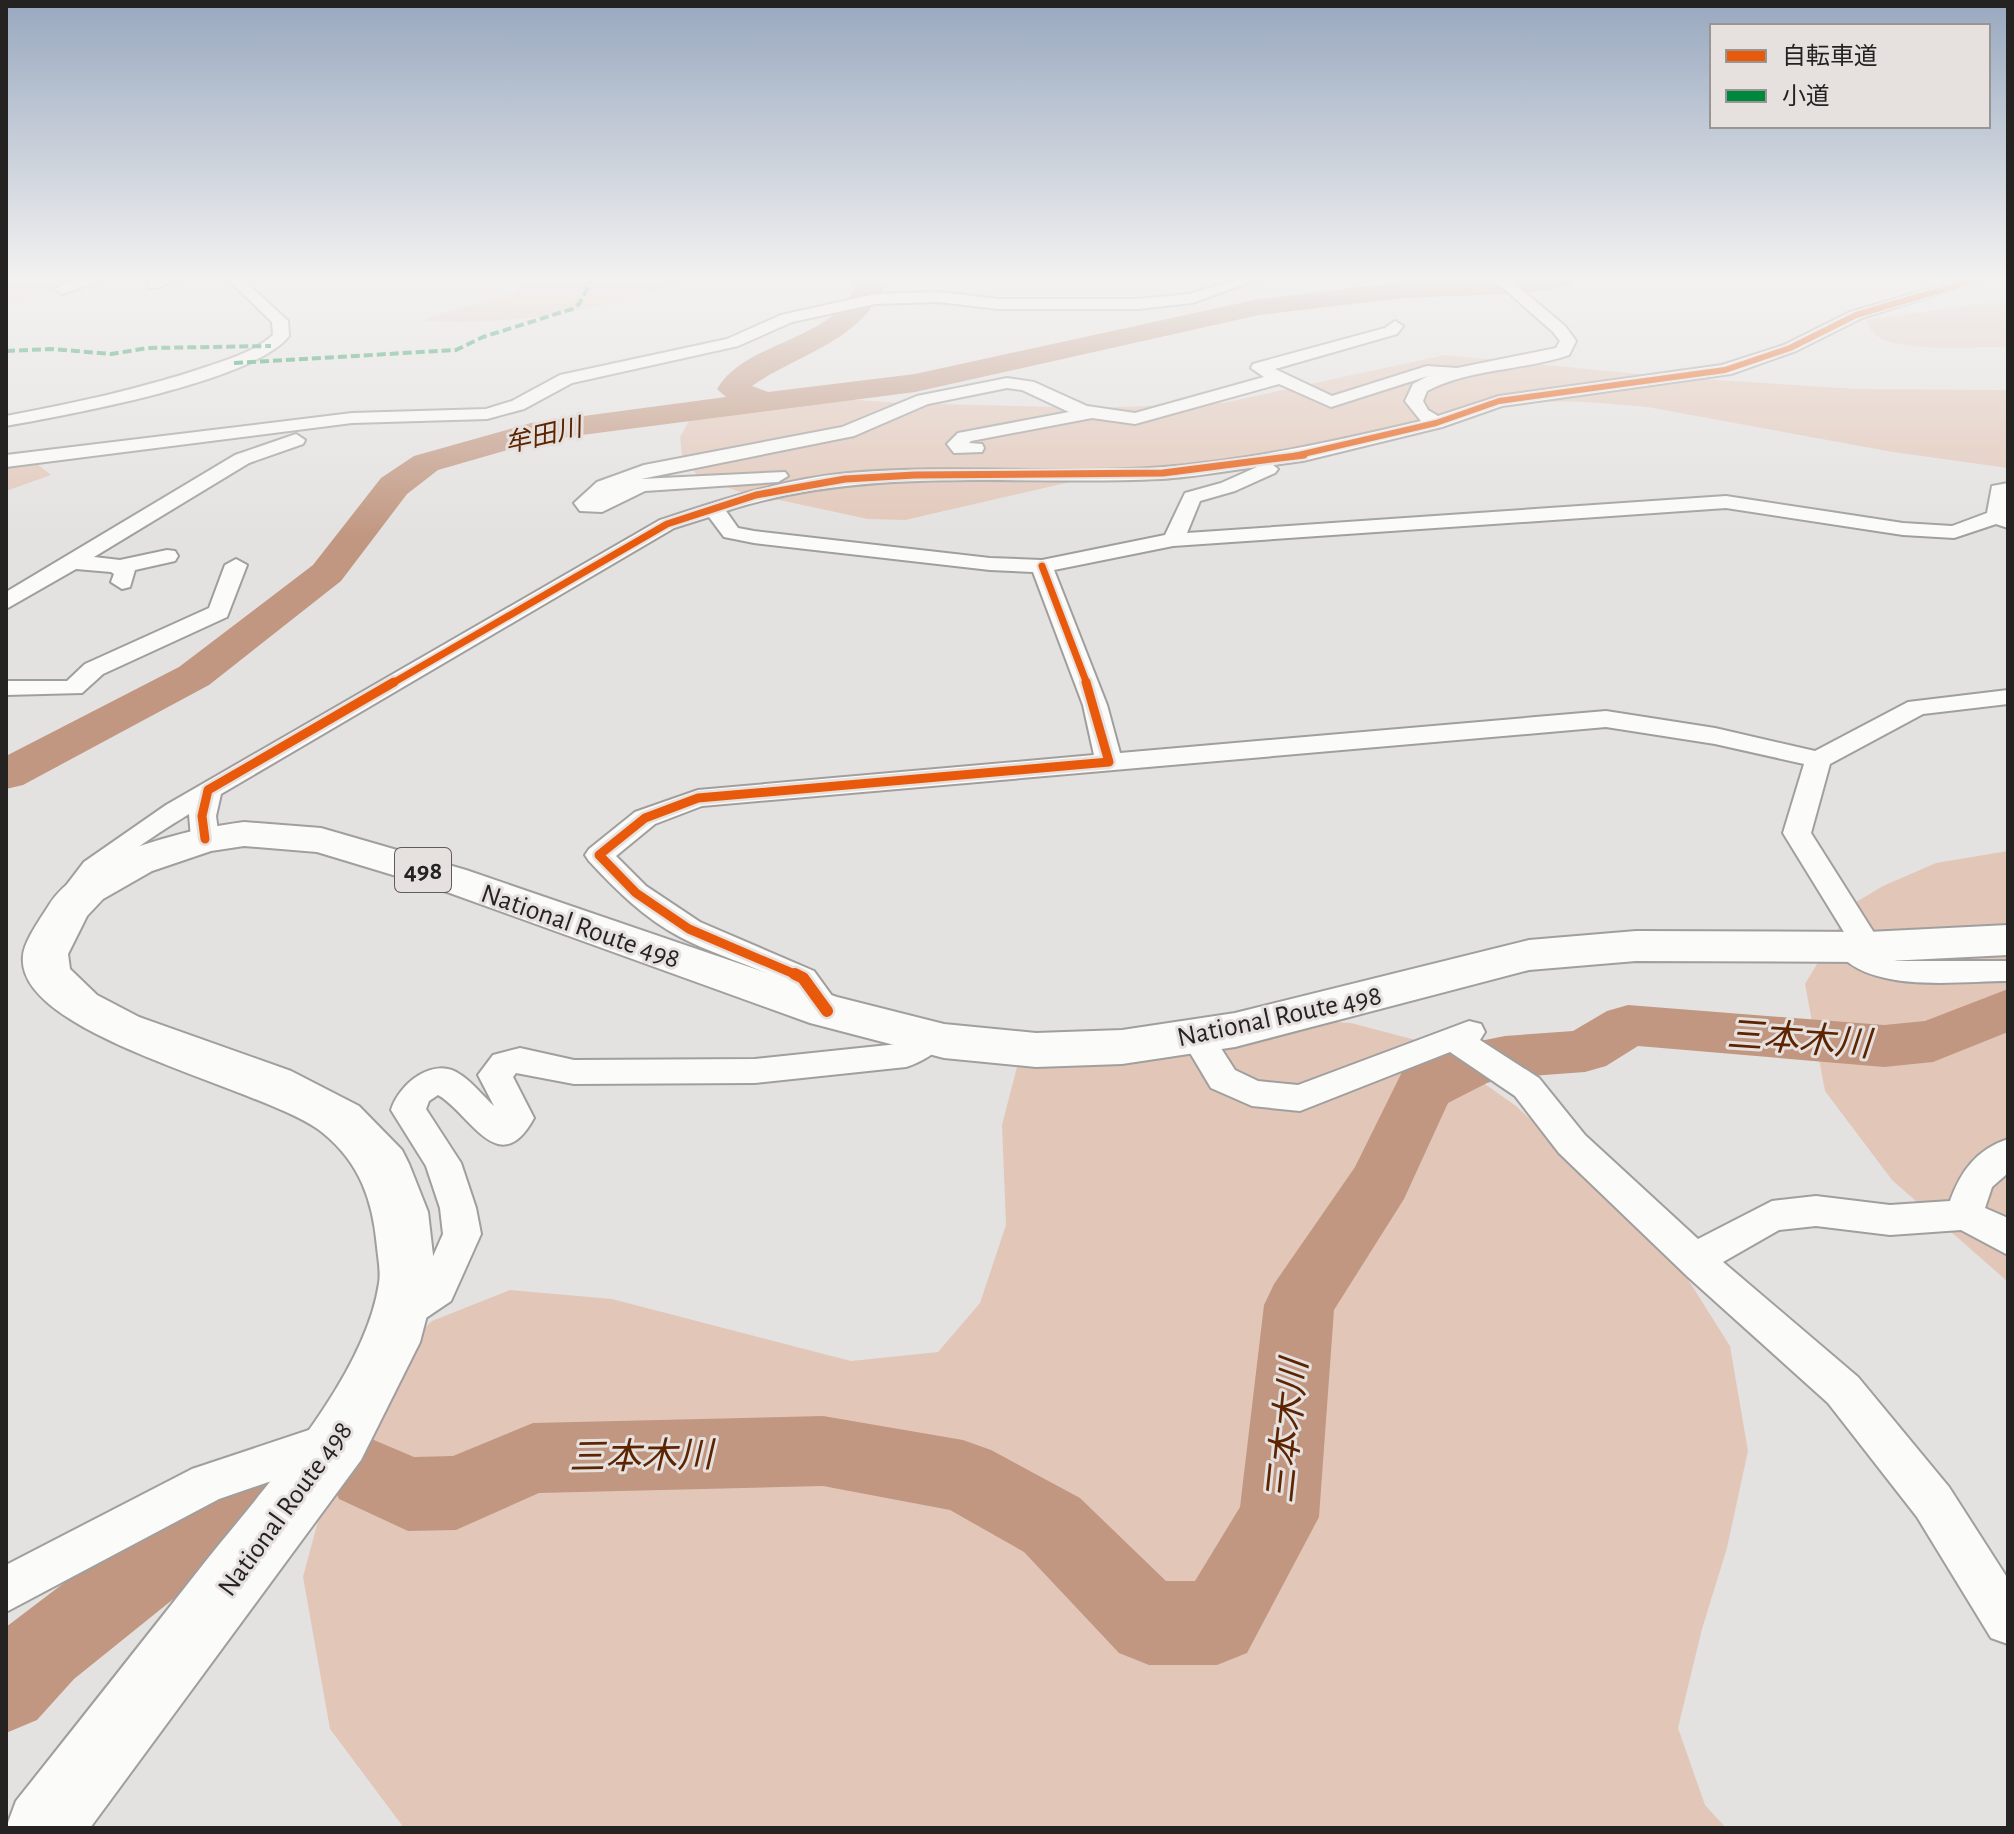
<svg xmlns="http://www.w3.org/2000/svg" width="2014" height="1834" font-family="'Alegreya Sans','Noto Sans JP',sans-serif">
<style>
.green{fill:#e2c7b9}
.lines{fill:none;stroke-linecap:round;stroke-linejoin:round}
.river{fill:#c19781;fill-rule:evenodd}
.minor-casing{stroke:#a09f9d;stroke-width:4}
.highway-casing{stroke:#a09f9d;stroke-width:4}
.minor{fill:#fbfbfa;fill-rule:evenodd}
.highway{fill:#fbfbfa;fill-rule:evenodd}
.quiet{stroke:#00873e;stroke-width:4;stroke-dasharray:9 4;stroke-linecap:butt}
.cycleway-far3-casing{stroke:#e6e1de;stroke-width:9}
.cycleway-far2-casing{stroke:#e6e1de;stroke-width:11}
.cycleway-far1-casing{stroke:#e6e1de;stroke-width:14}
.cycleway-casing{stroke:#e6e1de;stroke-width:17}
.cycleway-far3{stroke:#e8590c;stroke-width:6}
.cycleway-far2{stroke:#e8590c;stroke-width:7}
.cycleway-far1{stroke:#e8590c;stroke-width:9}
.cycleway{stroke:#e8590c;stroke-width:12}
.labels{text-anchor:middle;stroke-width:6;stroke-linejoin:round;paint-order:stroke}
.far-water-label{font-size:26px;font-style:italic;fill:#5c2400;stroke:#e6e1de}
.shield{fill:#e6e1de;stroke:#5f5c5a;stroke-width:2}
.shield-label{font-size:26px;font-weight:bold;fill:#252322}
.street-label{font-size:28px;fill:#252322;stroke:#e6e1de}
.near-water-label{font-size:36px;font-style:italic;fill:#5c2400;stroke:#e6e1de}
</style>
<rect width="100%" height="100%" fill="#e4e2e0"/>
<!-- green -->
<g class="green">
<path d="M6,279H71L72,280L58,290L6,306Z"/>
<path d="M527,279H687C606,311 511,326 425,321L433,316L514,293Z"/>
<path d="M1398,279H1560L1509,289L1445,290L1402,286Z"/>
<path d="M2008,300V346L2001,347C1964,347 1922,351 1887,341C1876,338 1870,330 1866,320Z"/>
<path d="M1445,355L1669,377L1857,389L2008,390V468L1893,452L1647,407L1586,402L1523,401L1470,407L1331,453L1100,475L905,520L868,519L737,491L697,475L682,455L680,437L690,419L721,400L766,394L904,403L1092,408L1223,403Z"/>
<path d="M37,464L51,475L6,491V468Z"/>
<path d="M2008,851V1282L1892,1180L1825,1091L1805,984L1853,904L1883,886L1936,863Z"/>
<path d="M1269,1017L1351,1023L1427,1043L1516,1106L1607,1191L1682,1270L1730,1346L1748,1451L1727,1548L1702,1629L1678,1728L1705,1805L1726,1828H404L330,1729L303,1577L333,1465L359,1391L432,1321L510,1290L612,1299L851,1361L938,1352L980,1303L1006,1225L1002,1125L1018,1063Z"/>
</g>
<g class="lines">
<!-- river -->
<g class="river">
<path d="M850,279H876L883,288C859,342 796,355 752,386L768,392L915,374L1259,299L1403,282L1576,279L1572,285L1528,293L1403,298L1259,315L915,392L574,436L535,442L438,470L407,494L341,581L209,685L23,785L6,789V756L179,667L313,565L381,478L414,456L531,423L726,397L717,389C745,341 830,342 855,288Z"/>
<path d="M2008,989V1032L1933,1062L1884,1067L1638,1046L1606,1066L1585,1072L1505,1078L1487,1083L1448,1103L1404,1199L1334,1310L1319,1517L1247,1653L1217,1665H1149L1119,1653L1024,1552L950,1510L823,1486L539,1493L456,1530L408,1531L339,1499L328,1473L339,1447L367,1437L414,1457L453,1456L533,1423L823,1416L963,1440L991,1450L1080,1498L1166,1581H1195L1240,1507L1264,1305L1274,1284L1355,1167L1402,1072L1449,1050L1470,1043L1505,1036L1573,1031L1607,1011L1628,1005L1884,1025L1925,1021Z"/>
<path d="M237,1467L265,1478L277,1504L265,1530L233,1551L74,1679L37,1720L6,1733V1627L177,1497L209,1478Z"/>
</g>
<defs>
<g id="minor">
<path d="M82,279H105L62,294L54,289Z"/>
<path d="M158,279H179L158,288H148V282Z"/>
<path d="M228,279H243L288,321L289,336C253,382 67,415 6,426V416C74,403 141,389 206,367C229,359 254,352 273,335L272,322Z"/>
<path d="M1238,279H1259L1192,303L1138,309H999L938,302L875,304L792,322L738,346L572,383L524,409L487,419L352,423L6,467V455L352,413L486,409L512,401L560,375L727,339L781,315L875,294L938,292L999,299H1138L1190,294Z"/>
<path d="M1493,279H1509L1565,326L1576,341L1569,355C1522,371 1470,368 1427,391L1423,401L1428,410L1438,416L1499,396L1722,365L1784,345L1850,312L1963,279H1985L1862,318L1796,351L1731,374L1502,406L1442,427L1303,461L1273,465L1278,469L1275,473L1235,491L1200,501L1187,533L1726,496L1903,523L1952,526L1987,513L1992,486L2008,483V528L1996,524L1954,538L1903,535L1726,508L1173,546L1054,570L1107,705L1120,753L1606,711L1715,728L1815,751L1908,702L2008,690V704L1923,714L1830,764L1811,833L1883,947L1879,954L1897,961H2008V981C1958,981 1864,995 1834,947L1838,940L1847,937L1783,833L1804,764L1715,744L1606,727L702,806L655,824L616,856L646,886L700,922L814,971L843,1011L838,1019C804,1029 810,996 788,984C754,965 714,955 680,937C644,918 616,890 589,861L585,855L589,849L635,812L698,790L1094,755L1083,705L1033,572L990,570L754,543L724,537L709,517L674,528L221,794L216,816L219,839L215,845L205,847L195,845L191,839L189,814C149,839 109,863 83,903L73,905L63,903L58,896L84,862L166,805L660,520C721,500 783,479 848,473C953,464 1059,475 1164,467C1251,460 1336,441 1421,421L1405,401L1413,384L1428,376L1331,407L1279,384L1135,424L1092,418L971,441L969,443L982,444L984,448L982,452L954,453L947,444L958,433L1069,412L1022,390L1007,388L928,404L854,436L641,479L785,472L788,476L778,482L645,491L602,512L580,511L574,503L597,482L644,465L842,427L917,396L1007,378L1034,382L1087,406L1135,413L1264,377L1251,368L1253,364L1385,328L1395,321L1403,326L1397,334L1275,369L1332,396L1427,366L1457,368L1556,348L1560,341L1553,332ZM1257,467L1221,483L1185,493L1165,535L1042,560L990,558L754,531L738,528L726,511C866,465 1015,486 1161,479C1193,477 1225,471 1257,467Z"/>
<path d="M296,434L305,440L303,444L249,463L94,557L120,560L167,550L175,551L178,556L175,561L135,570L130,587L122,589L111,582L114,574L111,572L76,569L6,609V592L235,455Z"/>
<path d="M236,559L247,565L227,617L103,674L82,693L6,695V681H67L85,664L209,608L225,565Z"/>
<path d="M1469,1021L1481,1024L1485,1032L1480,1040L1539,1078L1585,1135L1698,1239L1772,1201L1816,1196L1890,1205L1950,1201C1961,1171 1976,1150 2008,1139V1173L1992,1187L1985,1208L2008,1218V1255L1961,1230L1890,1235L1816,1226L1779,1230L1723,1262L1858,1377L1949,1487L2008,1579V1644L1991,1638L1917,1517L1828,1403L1688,1277L1559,1153L1515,1096L1450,1052L1300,1111L1252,1106L1211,1088L1180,1036L1184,1028L1196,1024L1208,1028L1235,1070L1258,1081L1298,1085Z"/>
<path d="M931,1026L943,1030L947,1038C939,1052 922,1062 906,1067L755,1083L574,1084L516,1073L513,1077L534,1118C499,1182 470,1113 438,1095L429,1101L426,1109L461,1163L476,1208L481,1234L451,1301L414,1326L400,1331L386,1326L380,1314L386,1302L423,1279L443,1234L440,1208L426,1166L391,1110C399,1084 434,1055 461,1075C473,1083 483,1096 494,1106L478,1075L493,1055L520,1048L574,1060L755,1059L898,1044L919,1030Z"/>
<path d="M327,1424L342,1429L348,1443L342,1457L219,1499L6,1612V1565L192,1469Z"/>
</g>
<path id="highway" d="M244,822L321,828L466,870L837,997L944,1024L1036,1033L1122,1030L1235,1013L1529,940L1636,931L1868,932L2008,925V955L1868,962L1636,961L1529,970L1235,1047L1122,1064L1036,1067L944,1058L810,1023L436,888L317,852L244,846L211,851L152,871L103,899L87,916L68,954L70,969L97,995L139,1017L291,1071L359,1106L402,1150L409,1164L428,1212L436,1281L420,1342L361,1460L90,1828H6L16,1801C79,1722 142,1642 205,1562C264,1488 365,1378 379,1283C381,1272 378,1258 377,1247C373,1201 360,1163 323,1133C268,1088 15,1037 23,956C24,941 41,918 49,905C81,854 188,829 244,822Z"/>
</defs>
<!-- minor casing -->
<use href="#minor" class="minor-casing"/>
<!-- highway casing -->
<use href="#highway" class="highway-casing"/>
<!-- minor -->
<use href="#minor" class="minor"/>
<!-- highway -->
<use href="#highway" class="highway"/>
<!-- quiet -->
<g class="quiet">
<path d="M6,351L52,349L111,354L148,348L271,346"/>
<path d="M234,363L456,350L483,337L572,309L579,304L592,279"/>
</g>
<defs>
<path id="cycleway-far3" d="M1290,457L1436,423L1499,401L1725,370L1790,348L1856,315L1978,279"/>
<g id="cycleway-far2">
<path d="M1042,566L1087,684"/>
<path d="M391,684L667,524L756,495L845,479L915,475L1163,473L1304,455"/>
</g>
<g id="cycleway-far1">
<path d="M205,839L202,816L208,790L394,682"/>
<path d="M799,976L689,929L636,893L599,855L645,818L698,798L1109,762L1086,682"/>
</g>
<path id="cycleway" d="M795,974L803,978L827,1011"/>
</defs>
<!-- cycleway-far3 casing -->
<use href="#cycleway-far3" class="cycleway-far3-casing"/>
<!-- cycleway-far2 casing -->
<use href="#cycleway-far2" class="cycleway-far2-casing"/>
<!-- cycleway-far1 casing -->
<use href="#cycleway-far1" class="cycleway-far1-casing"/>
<!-- cycleway casing -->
<use href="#cycleway" class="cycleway-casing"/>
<!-- cycleway-far3 -->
<use href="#cycleway-far3" class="cycleway-far3"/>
<!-- cycleway-far2 -->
<use href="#cycleway-far2" class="cycleway-far2"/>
<!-- cycleway-far1 -->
<use href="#cycleway-far1" class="cycleway-far1"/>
<!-- cycleway -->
<use href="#cycleway" class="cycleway"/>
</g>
<!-- sky -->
<linearGradient id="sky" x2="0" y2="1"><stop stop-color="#98a8bf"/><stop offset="0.52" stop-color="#f3f2f1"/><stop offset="1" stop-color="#f3f2f1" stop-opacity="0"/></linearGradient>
<rect width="2014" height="536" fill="url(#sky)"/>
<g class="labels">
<!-- far-water labels -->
<g class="far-water-label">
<text transform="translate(543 435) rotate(-13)" y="9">牟田川</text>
</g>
<!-- shield labels -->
<rect class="shield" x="395" y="848" width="56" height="44" rx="6"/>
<g class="shield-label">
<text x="423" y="879">498</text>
</g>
<!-- street labels -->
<g class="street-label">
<text transform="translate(581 925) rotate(19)" y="10">National Route 498</text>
<text transform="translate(1279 1015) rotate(-12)" y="10">National Route 498</text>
<text transform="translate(284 1508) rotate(-54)" y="10">National Route 498</text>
</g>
<!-- near-water labels -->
<g class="near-water-label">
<text transform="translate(1799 1038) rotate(4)" y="13">三本木川</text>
<text transform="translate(1286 1431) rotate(-84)" y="13">三本木川</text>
<text transform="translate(641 1455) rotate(-1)" y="13">三本木川</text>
</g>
</g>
<!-- border -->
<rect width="2014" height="1834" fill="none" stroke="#252322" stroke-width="16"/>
<!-- legend -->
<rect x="1710" y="24" width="280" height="104" fill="#e6e1de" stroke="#999593" stroke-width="2"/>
<rect x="1726" y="50" width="40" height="12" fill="#e8590c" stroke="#999593" stroke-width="2"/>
<text x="1782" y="64" font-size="24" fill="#252322">自転車道</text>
<rect x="1726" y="90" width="40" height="12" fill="#00873e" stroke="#999593" stroke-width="2"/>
<text x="1782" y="104" font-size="24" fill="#252322">小道</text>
</svg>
